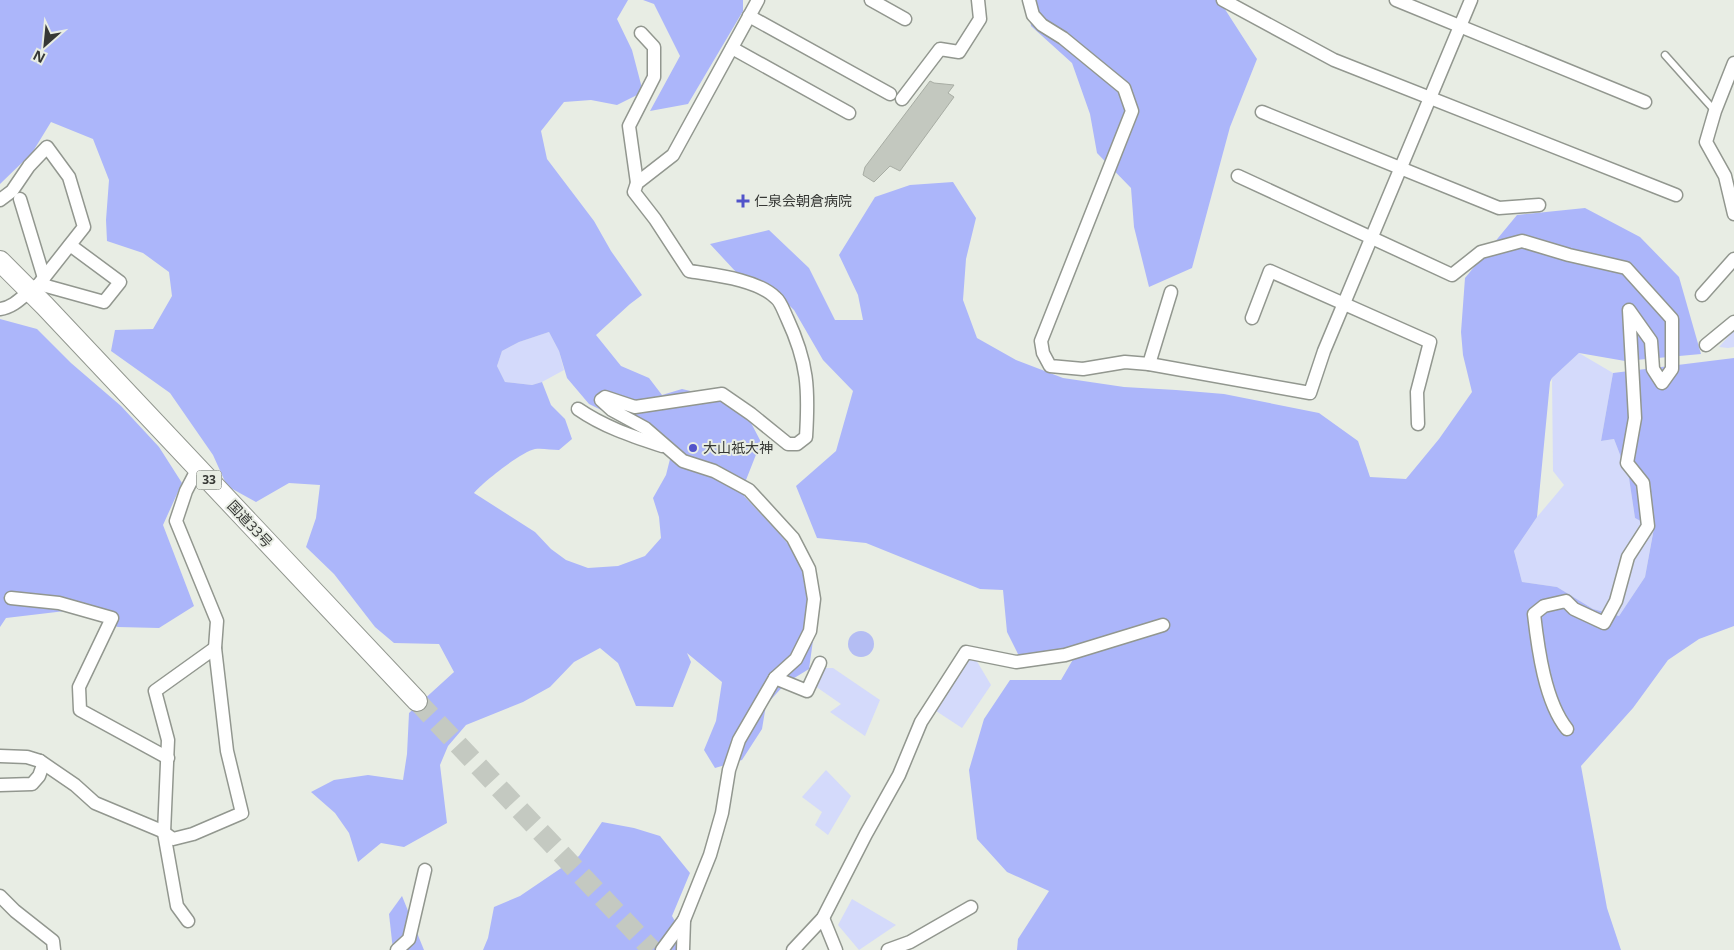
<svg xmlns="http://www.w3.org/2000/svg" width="1734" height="950" font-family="'Noto Sans','Noto Sans JP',sans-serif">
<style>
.green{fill:#d4dafb}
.forest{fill:#acb6fa;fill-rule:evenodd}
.water{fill:#b4bdf3}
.building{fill:#c3c8bf;stroke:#a8ada4}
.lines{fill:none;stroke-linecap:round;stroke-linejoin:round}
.trunk-tunnel{stroke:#c4c9c1;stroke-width:20;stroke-dasharray:20 10;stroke-linecap:butt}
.service-casing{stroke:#92978f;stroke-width:9}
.minor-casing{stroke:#92978f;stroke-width:15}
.trunk-casing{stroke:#92978f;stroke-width:22}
.service{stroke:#fff;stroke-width:6}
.minor{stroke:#fff;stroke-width:12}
.trunk{stroke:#fff;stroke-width:20}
.poi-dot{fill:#5153ca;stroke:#e8ede4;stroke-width:2}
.labels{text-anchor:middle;stroke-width:4;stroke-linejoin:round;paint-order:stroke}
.shield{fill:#e8ede4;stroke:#6b6e6a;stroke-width:1}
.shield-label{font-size:12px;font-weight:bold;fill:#363835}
.poi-label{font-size:14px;fill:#363835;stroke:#e8ede4;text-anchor:start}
.street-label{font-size:14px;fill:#363835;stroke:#e8ede4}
</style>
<rect width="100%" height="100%" fill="#e8ede4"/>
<!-- green -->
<g class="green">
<path d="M1734,330V347L1728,348L1719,347Z"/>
<path d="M549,332L559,351L564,370L542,382L532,385L505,382L497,366L502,351L519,342Z"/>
<path d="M1579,353L1613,373L1601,441L1614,439L1629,478L1635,518L1654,527L1645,577L1619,616L1593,609L1557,587L1522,582L1514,551L1537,517L1564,485L1553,471L1552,378Z"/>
<path d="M969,655L975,658L991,685L962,728L933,709Z"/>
<path d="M825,668H833L880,700L865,736L830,712L841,704L815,686Z"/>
<path d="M826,770L851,796L828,835L815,825L822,812L802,797Z"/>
<path d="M852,899L896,925L859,950L838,925Z"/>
</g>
<!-- forest -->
<g class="forest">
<path d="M0,0H628L617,19L632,50L643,92L617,105L591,100L564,102L541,131L547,159L594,221L611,251L642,295L630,304L596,335L621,366L649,378L662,395L682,389L720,398L749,419L761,442L746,480L744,496L778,532L805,564L818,605L809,669L786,683L766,705L762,729L742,760L715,768L704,750L716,721L722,682L687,653L691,662L673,707L636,706L618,663L600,648L574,662L550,687L523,702L466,725L448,746L440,765L447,823L404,847L381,843L358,862L349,833L335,813L311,792L334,780L368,775L403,780L407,754L409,713L454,672L439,644L394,643L375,627L334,574L306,547L316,518L320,485L289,483L256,502L227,486L213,455L170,393L111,351L115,330L153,329L172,296L169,272L143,253L107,241L106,220L109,180L93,139L51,122L32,153L0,184ZM549,332L559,351L567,378L589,404L642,430L671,455L666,475L653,498L659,517L661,538L645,556L618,566L588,568L566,560L551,549L535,532L474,493C483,482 521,452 535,449C542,448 552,450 559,450L572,439L565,419L551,405L542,382L532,385L505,382L497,366L502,351L519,342Z"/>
<path d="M643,0H743V11L688,104L650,111L680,56L654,4Z"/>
<path d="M1028,0H1219L1257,59L1230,127L1192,268L1149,287L1134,227L1131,188L1097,153L1090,114L1072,63L1031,26Z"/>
<path d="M953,182L976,218L966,259L963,300L977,338L1016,360L1063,378L1124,387L1176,390L1224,394L1319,413L1358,441L1370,477L1406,479L1439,439L1472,392L1463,355L1461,332L1465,278L1517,215L1585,208L1640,237L1679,277L1701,354L1625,361L1579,353L1552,378L1550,382L1537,517L1514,551L1522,582L1557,587L1593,609L1619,616L1645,577L1654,528L1635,518L1629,478L1614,439L1601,441L1613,373L1734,358V626L1699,639L1668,660L1633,708L1581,766L1607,908L1621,950H1017L1018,939L1049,891L1007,872L977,839L969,770L984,719L1010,680H1061L1075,656H1019L1007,632L1003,590L980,589L866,543L817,538L796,486L836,451L853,391L823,360L794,310L767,284L736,272L710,244L769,230L809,268L835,320H863L858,295L839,255L875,197L910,185Z"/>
<path d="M0,319L37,329L71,363L121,406L159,447L182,483L163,525L194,606L159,628L118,627L65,611L6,618L0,627Z"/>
<path d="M602,822L634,828L660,836L690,873L672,916L687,942V950H483L488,938L494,907L520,896L579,856Z"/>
<path d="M402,896L424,950H393L389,914Z"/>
</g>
<!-- water -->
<circle class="water" cx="861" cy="644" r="13"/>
<!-- building -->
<path class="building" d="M930,81L934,83L954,85L948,93L954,97L900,171L890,166L874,182L863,175L865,167Z"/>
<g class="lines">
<!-- trunk-tunnel -->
<path class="trunk-tunnel" d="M417,701L652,950"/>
<defs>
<path id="service" d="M1665,55L1715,111"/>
<g id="minor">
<path d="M871,0L905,19"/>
<path d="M1029,0L1033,15L1042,25L1063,38L1124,88L1132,111L1041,341L1043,353L1050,366L1083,369L1125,362L1149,364L1310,393L1324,351L1471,0"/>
<path d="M1223,0L1334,60L1676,195"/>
<path d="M1396,0L1645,102"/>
<path d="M749,16L890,94"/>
<path d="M732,48L849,113"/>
<path d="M1734,63L1715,111L1706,142L1725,176L1734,214"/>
<path d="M902,99L940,49L959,52L980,19L978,0"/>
<path d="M1262,112L1499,208L1539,205"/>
<path d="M1238,176L1452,275L1481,252L1522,241L1569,255L1626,268L1672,319V369L1662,383L1653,369L1651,341L1629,310L1635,418L1627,463L1643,483L1648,526L1628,557L1616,601L1604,623L1574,609L1566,601L1544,606L1534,614C1538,649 1545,702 1567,729"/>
<path d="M637,183L629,126L654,77V47L641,33"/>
<path d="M20,199L44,278"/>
<path d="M0,200L12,191L29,166L47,147L69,177L84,227L39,284C25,293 16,307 0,309"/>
<path d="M39,284L104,302L120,282L70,245"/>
<path d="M1702,295L1734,259"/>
<path d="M1252,318L1270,271L1430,342L1417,392L1418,424"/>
<path d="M1706,345L1734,322"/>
<path d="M1149,364L1171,292"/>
<path d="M578,409C604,427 632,436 662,446"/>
<path d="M11,598L59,603L112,618L79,687L80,710L168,758"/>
<path d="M775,678L807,691L820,663"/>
<path d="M0,756L27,757L40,761L75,785L95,803L162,831L173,839L193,834L242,813L227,751L215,648L217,621L176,521L186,491L198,468"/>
<path d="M0,785L32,784L39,776L43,765L40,761"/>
<path d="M0,896L15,911L53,941L54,950"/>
<path d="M823,918L836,950"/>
<path d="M188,921L177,906L164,833L168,740L155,691L215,648"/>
<path d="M397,950L409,939L425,870"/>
<path d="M662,950L684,920L710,855L722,813L729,770L739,740L775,678L796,659L810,631L814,599L809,569L793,538L749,490L714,471L683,461L645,428L612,410L601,400L605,397L635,407L722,394L751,414L788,444H797L806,437C809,389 808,363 787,318C784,312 781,302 776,298C757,279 714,275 689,271L655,219L634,192L637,183L673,155L758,0"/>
<path d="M683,950L684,920"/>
<path d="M793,950L823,918L866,834L899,775L921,722L966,652L1016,662L1065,655L1163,625"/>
<path d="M888,950L910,942L971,907"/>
</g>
<path id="trunk" d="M0,261L45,306L417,701"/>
</defs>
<!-- service casing -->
<use href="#service" class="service-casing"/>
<!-- minor casing -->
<use href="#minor" class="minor-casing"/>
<!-- trunk casing -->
<use href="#trunk" class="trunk-casing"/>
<!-- service -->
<use href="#service" class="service"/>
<!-- minor -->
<use href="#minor" class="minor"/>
<!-- trunk -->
<use href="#trunk" class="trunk"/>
</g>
<!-- markers -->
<g class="poi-dot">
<path d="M740.5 193.5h5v5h5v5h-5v5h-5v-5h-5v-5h5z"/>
<circle cx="693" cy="448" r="5"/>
</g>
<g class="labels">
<!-- shield labels -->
<rect class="shield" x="196.5" y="470.5" width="25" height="19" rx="4"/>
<g class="shield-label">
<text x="209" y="484">33</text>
</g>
<!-- poi labels -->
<g class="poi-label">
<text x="754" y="206">仁泉会朝倉病院</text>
<text x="703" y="453">大山衹大神</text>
</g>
<!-- street labels -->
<g class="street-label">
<text transform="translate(250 524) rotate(47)" y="5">国道33号</text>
</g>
</g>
<!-- north arrow -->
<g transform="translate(45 45) rotate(207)" stroke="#e8ede4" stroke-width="4" paint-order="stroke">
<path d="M0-4L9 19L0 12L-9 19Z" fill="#363835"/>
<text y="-8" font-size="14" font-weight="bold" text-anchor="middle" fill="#363835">N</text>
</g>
</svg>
